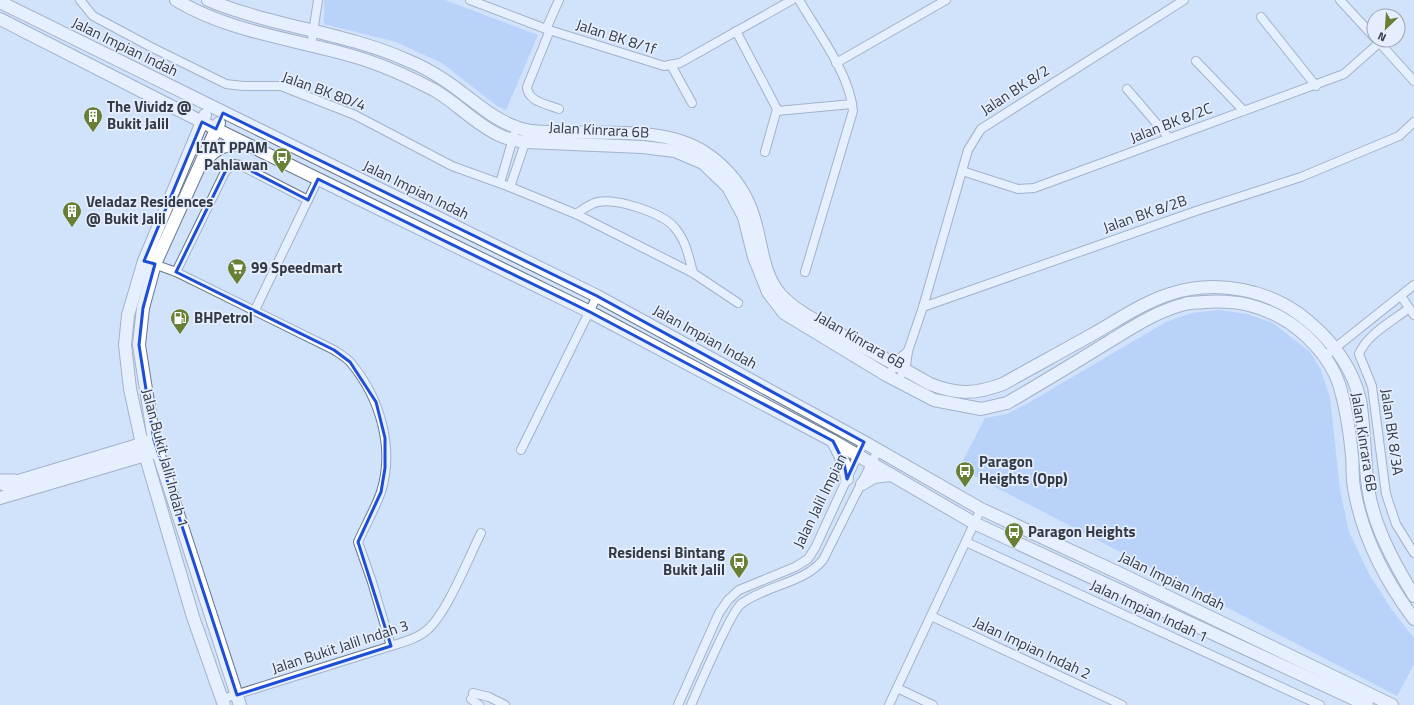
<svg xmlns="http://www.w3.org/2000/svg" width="1414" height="705" font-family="'Titillium Web',sans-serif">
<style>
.green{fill:#9abef7}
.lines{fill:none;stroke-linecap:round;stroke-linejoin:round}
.street-casing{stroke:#6a788e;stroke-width:10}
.secondary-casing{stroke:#6a788e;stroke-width:14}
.highway-casing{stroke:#6a788e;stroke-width:17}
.street{stroke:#fff;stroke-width:8}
.secondary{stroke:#fff;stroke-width:12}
.highway{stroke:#fff;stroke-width:15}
.marked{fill:none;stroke:#1d4ed8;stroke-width:3;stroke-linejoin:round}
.labels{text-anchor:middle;stroke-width:3.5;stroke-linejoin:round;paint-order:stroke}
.street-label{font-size:15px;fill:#333a44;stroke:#e5eefe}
.poi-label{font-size:15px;font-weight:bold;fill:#333a44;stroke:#e5eefe;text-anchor:start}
</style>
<rect width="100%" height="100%" fill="#d1e2fb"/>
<!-- green -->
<g class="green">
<path d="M324,0H445L538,35L506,110L497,106L442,63L396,42L324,24Z"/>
<path d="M1219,310L1247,314L1273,323L1310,352L1321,370L1330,398L1340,490L1349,532L1369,574L1392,610L1414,638V664L1397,696L959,468L985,418L1007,414L1030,402L1166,322L1192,313Z"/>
</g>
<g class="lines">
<defs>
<g id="street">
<path d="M80,0L93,16L151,47L226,84L243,86H281L355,115L452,166L510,187L576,214L693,273L738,303"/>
<path d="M470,0L546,29L664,66L680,63L792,0"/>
<path d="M799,0C817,31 850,74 853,111L805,272"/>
<path d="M1340,0L1374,37"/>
<path d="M1261,17L1316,86"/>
<path d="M546,29L559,0"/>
<path d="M550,30L527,87C528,102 547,104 559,109"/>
<path d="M736,31L777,109L765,152"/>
<path d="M1377,40L1414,81"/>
<path d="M311,46L318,0"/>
<path d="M1196,61L1244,111"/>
<path d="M836,63L946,0"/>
<path d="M671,65L692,103"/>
<path d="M1127,89L1169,138"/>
<path d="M777,111L852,104"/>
<path d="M962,171L1018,189L1034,188L1344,74L1379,43"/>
<path d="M500,183L514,135"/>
<path d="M510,187L527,137"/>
<path d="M576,214C582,210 591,203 598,202C617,198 663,213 675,228C686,241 689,257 693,273"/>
<path d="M151,263L176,272L334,350C340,354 347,358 351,363C380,398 395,448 381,492C375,509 365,526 358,542L372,582L391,646"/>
<path d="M176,272L225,172L233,164L240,165L308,200"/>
<path d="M1401,296L1414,315"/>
<path d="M923,307L1196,211L1301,177L1399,136L1414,122"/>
<path d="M1409,308C1393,321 1367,334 1359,354L1372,386L1386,494L1396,524L1414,553"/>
<path d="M255,310L318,179"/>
<path d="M1325,356L1414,285"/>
<path d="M902,374L906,366L908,351L923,307L968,150L981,129L1184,0"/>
<path d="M888,376L900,358L908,351"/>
<path d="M521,450L597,296"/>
<path d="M966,542L1320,705"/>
<path d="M931,616L1122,705"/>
<path d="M897,688L933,705"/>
<path d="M473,693L489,697L505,705"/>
<path d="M222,699L391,646C403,642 417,639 427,630C446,615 469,557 481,533"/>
<path d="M471,699L479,705"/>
<path d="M678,705L719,613L728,600L739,590L795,567L808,559L815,548L864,442"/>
<path d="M691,705C699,687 730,613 741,604C766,585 803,584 823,560L878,450"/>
<path d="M889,705L981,509"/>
</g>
<g id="secondary">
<path d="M176,0C231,33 296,39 356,57C383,65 409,77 434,90C457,103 475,124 499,135C507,139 517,141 526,142L642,147L675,151L703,163L728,187L744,217L754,257L768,292L784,313L888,376L934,400L981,409L1007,403C1042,383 1076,362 1110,341C1133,327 1157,311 1185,304C1191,302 1198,303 1204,302C1237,300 1262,305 1290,323C1314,340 1336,365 1342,395C1347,414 1350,435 1352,455C1353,466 1352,477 1354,488C1362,536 1385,580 1414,619"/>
<path d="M208,0C273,27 345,32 409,61C429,69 447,81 465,95C481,107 496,120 516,127C531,133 548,132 563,132C608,134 665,127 704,152C726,166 744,188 752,212C762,239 761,272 780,294C796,312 819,322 838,333C869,350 900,367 930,384C958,395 976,394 1003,384C1033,367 1063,351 1093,334C1118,320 1142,303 1170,294C1216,279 1271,289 1308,321C1333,342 1353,369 1360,400C1365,429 1364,458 1368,487C1373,525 1394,563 1414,596"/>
<path d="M0,2L597,296L864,442L981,509L1121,574L1392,705"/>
<path d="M0,19L216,129L590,312L833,441L974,523L1367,705"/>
<path d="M205,115L144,261L128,315L125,345L130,389L142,444L193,617L224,705"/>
<path d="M219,123L155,264L143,308L139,345L154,440L240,705"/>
<path d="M204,162C216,148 226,143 245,144"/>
<path d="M833,441L844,463L847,479"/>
<path d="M862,484L874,477L890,475"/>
<path d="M5,485L148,442"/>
<path d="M0,498L152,453"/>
</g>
<path id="highway" d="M0,482H14"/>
</defs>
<!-- street casing -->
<use href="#street" class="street-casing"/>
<!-- secondary casing -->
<use href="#secondary" class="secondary-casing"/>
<!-- highway casing -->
<use href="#highway" class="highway-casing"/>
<!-- street -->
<use href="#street" class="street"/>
<!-- secondary -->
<use href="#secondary" class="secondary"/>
<!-- highway -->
<use href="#highway" class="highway"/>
</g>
<!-- marked area -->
<path d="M0 0H1414V705H0ZM223,113L597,296L864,442L847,479L844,463L833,441L590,312L318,179L308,200L240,165L233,164L225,172L176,272L334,350L350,362L376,402L385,438V468L381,492L358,542L391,646L237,695L154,440L139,345L143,308L155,264L144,261L202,122L216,129Z" fill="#d1e2fb" fill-opacity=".55" fill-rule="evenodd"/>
<path class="marked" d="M223,113L597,296L864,442L847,479L844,463L833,441L590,312L318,179L308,200L240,165L233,164L225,172L176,272L334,350L350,362L376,402L385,438V468L381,492L358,542L391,646L237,695L154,440L139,345L143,308L155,264L144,261L202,122L216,129Z"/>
<!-- icons -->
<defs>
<symbol id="building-pin" viewBox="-11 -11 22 30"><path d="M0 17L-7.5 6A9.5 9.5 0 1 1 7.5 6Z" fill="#678034" stroke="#e5eefe"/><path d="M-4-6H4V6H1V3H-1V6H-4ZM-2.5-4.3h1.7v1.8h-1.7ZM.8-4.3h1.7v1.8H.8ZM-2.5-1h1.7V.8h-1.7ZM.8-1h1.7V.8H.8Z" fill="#fff"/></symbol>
<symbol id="bus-pin" viewBox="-11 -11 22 30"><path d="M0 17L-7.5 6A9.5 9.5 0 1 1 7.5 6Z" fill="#678034" stroke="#e5eefe"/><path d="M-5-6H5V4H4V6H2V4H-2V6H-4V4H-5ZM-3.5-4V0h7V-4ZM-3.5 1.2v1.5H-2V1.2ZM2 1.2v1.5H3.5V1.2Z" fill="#fff"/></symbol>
<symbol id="supermarket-pin" viewBox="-11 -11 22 30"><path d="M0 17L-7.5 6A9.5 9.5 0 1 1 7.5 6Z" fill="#678034" stroke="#e5eefe"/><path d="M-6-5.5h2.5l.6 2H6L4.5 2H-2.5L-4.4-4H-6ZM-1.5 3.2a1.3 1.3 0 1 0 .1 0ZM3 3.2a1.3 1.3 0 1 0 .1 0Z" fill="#fff"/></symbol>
<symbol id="fuel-pin" viewBox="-11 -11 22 30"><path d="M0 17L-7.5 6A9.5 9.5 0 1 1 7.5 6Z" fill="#678034" stroke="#e5eefe"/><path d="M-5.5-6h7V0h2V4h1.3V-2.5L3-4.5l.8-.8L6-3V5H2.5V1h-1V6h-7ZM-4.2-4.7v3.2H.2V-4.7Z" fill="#fff"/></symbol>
</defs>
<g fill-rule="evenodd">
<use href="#building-pin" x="82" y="105" width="22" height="30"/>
<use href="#bus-pin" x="271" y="146" width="22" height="30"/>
<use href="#building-pin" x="61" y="200" width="22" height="30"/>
<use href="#supermarket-pin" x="226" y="257" width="22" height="30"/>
<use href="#fuel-pin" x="169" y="307" width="22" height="30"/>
<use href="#bus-pin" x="954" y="460" width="22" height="30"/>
<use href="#bus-pin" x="1003" y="521" width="22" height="30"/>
<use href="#bus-pin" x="728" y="551" width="22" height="30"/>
</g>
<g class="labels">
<!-- street labels -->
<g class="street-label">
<text transform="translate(616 37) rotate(18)" y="5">Jalan BK 8/1f</text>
<text transform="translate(125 47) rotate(26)" y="5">Jalan Impian Indah</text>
<text transform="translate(1015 90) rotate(-33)" y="5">Jalan BK 8/2</text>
<text transform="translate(324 91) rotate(20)" y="5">Jalan BK 8D/4</text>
<text transform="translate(1171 123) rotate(-21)" y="5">Jalan BK 8/2C</text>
<text transform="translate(599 130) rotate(3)" y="5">Jalan Kinrara 6B</text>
<text transform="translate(416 190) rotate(26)" y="5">Jalan Impian Indah</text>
<text transform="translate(1145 214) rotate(-19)" y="5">Jalan BK 8/2B</text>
<text transform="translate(705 337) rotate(29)" y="5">Jalan Impian Indah</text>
<text transform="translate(860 340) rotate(30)" y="5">Jalan Kinrara 6B</text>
<text transform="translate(1392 432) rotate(82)" y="5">Jalan BK 8/3A</text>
<text transform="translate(1364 442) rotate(81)" y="5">Jalan Kinrara 6B</text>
<text transform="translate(165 458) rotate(75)" y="5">Jalan Bukit Jalil Indah 1</text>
<text transform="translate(820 501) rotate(-64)" y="5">Jalan Jalil Impian</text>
<text transform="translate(1172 581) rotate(26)" y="5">Jalan Impian Indah</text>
<text transform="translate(1149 611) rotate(25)" y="5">Jalan Impian Indah 1</text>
<text transform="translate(340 647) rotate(-18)" y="5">Jalan Bukit Jalil Indah 3</text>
<text transform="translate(1032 648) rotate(25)" y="5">Jalan Impian Indah 2</text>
</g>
<!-- poi labels -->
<g class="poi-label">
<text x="107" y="112">The Vividz @<tspan x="107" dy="17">Bukit Jalil</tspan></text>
<text x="268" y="153" text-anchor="end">LTAT PPAM<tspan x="268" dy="17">Pahlawan</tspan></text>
<text x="86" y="207">Veladaz Residences<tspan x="86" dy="17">@ Bukit Jalil</tspan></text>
<text x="251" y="273">99 Speedmart</text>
<text x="194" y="323">BHPetrol</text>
<text x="979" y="467">Paragon<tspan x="979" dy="17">Heights (Opp)</tspan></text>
<text x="1028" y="537">Paragon Heights</text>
<text x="725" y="558" text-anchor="end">Residensi Bintang<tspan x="725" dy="17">Bukit Jalil</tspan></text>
</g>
</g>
<!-- north arrow -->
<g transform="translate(1386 28) rotate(205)"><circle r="19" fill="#e5eefe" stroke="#9ea6b4"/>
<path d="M0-3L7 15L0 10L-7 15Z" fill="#678034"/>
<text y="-6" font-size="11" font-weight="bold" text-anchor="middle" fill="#333a44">N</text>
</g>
</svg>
